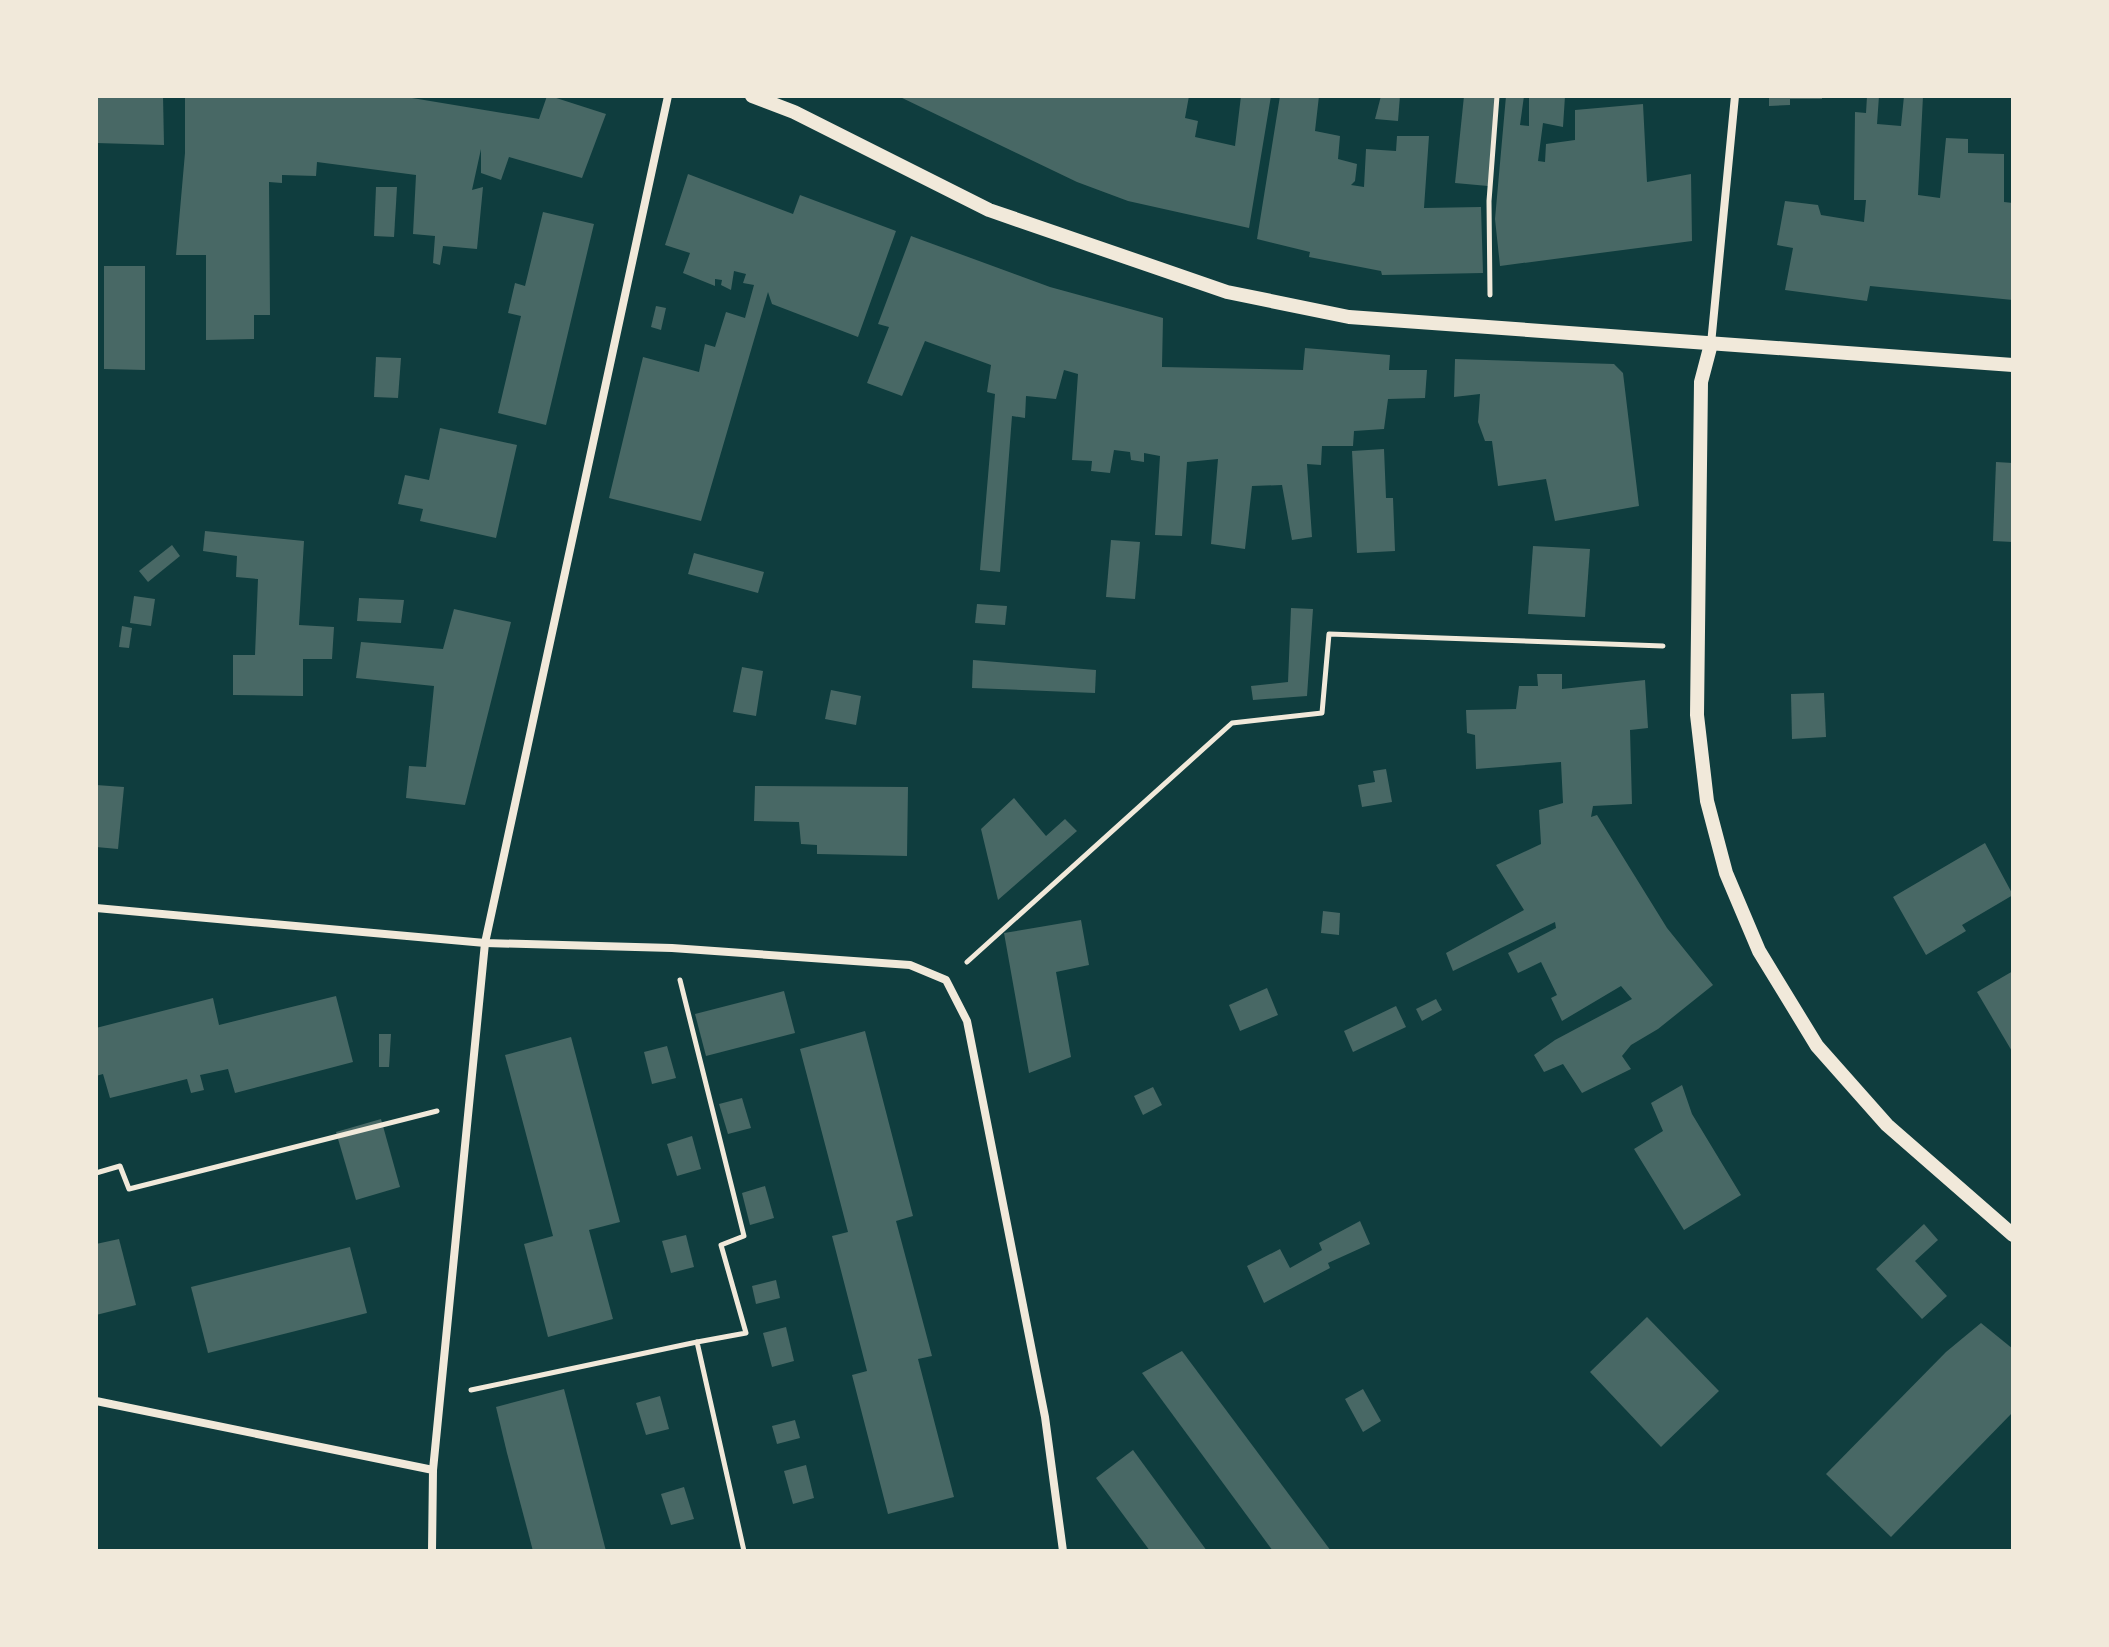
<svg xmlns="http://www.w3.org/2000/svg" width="2109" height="1647" font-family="Arial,sans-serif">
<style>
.building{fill:#486865}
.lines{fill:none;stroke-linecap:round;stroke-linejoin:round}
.path{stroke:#f1e9da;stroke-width:5}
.minor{stroke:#f1e9da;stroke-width:8}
.tertiary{stroke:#f1e9da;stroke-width:14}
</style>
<rect width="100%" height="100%" fill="#0f3d3e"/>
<!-- building -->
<g class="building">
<path d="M96,96H163L164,145L96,143Z"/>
<path d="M185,96H400L539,119L547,96H550L606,114L582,178L509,157L501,180L481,173V149L472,190L483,187L477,249L443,246L440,265L433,263L435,236L413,234L416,175L317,162L316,176L282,175V183L269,182L270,315H254V339L206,340V255H176L185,153Z"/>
<path d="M898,96H1189L1185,118L1198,121L1195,137L1235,146L1241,96H1271L1249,228L1128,201L1077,182Z"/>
<path d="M1280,96H1319L1315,131L1340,136L1338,159L1357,164L1355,181L1351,185L1364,187L1366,149L1396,151L1397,136H1429L1424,208L1481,207L1483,273L1382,275L1381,271L1309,257L1310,252L1257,239Z"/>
<path d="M1381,96H1400L1398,121L1375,119Z"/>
<path d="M1464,96H1497L1488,186L1455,183Z"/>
<path d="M1506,96H1524L1520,125L1529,126V96H1565L1563,127L1543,123L1538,161L1545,162L1546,144L1575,140V110L1643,104L1647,182L1691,174L1692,241L1500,266L1495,219Z"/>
<path d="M1769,96H1822V99H1790V105L1769,106Z"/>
<path d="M1867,96H1879L1877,124L1901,126L1904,96H1923L1918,195L1940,198L1946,138L1968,139V153L2004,154V202L2013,203V300L1870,286L1867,301L1785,290L1793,248L1777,245L1785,201L1818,205L1821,215L1864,222L1866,200H1854L1855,112L1866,113Z"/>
<path d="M688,174L793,214L800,195L896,231L858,337L772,304L768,292L701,521L609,498L643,357L699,372L705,344L715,347L726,312L745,318L754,285L743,283L746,274L734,271L731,290L721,285L722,280L715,279V286L683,273L690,253L665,245Z"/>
<path d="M376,187H397L394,237L374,236Z"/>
<path d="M543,212L594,224L546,425L498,413L521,316L508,313L515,283L525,286Z"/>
<path d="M911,236L1050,287L1163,318L1162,367L1303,370L1305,348L1390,355L1389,370H1427L1425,398L1388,399L1384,429L1354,431L1353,446H1322L1321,465L1307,464L1312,537L1292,540L1282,485L1252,486L1245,549L1211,544L1218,459L1187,462L1182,536L1155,535L1160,456L1144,453V462L1131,460L1130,452L1114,450L1110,473L1091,471L1092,461L1072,460L1078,374L1064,370L1056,399L1026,396L1025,418L1012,416L1000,572L980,570L995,394L987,392L991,365L925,341L902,396L867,383L889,327L878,324Z"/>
<path d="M104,266H145V370L104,369Z"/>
<path d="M656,306L666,308L661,330L651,327Z"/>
<path d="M376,357L401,358L398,398L374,397Z"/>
<path d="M1455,359L1614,364L1623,373L1639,506L1555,521L1546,479L1498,486L1492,441H1485L1478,422L1480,394L1454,397Z"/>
<path d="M440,428L517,445L496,538L420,521L423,509L398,504L405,475L429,480Z"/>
<path d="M1384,449L1386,498H1393L1395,551L1357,553L1352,451Z"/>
<path d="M1996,462L2013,463V542L1993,541Z"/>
<path d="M205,531L304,541L299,625L334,627L332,659H303V696L233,695V655H255L258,579L236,577L237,556L203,551Z"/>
<path d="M1111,540L1140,542L1135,599L1106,597Z"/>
<path d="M172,545L180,556L148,582L139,571Z"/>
<path d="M1533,546L1590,549L1585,617L1528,614Z"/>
<path d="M694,553L764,572L758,593L688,574Z"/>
<path d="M134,596L155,599L151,626L130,623Z"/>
<path d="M359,598L404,600L401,623L357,621Z"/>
<path d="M977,604L1007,606L1005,625L975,623Z"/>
<path d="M1291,608L1313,609L1307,696L1253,700L1251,686L1288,682Z"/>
<path d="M454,609L511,622L465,805L406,798L409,766L426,767L434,686L356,678L361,642L443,649Z"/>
<path d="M122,626L132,628L129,648L119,647Z"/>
<path d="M973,660L1096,670L1095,693L972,688Z"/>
<path d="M742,667L763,671L756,716L733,712Z"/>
<path d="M1537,674H1562V689L1645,680L1648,728L1630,730L1632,804L1593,806L1591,817L1597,815L1667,928L1713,985L1658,1029L1631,1045L1622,1056L1631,1069L1582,1093L1563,1064L1544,1072L1534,1055L1555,1040L1632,999L1621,986L1562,1021L1551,998L1557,995L1541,962L1518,973L1508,953L1556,928L1555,922L1453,971L1446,953L1524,910L1496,865L1541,844L1539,810L1563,803L1561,762L1476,769L1475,735L1467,733L1466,710L1516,709L1519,686H1538Z"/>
<path d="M831,690L861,696L856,725L825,719Z"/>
<path d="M1824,693L1826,737L1792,739L1791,694Z"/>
<path d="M1386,769L1392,802L1362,807L1358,785L1375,782L1373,771Z"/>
<path d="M96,785L124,787L118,849L96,847Z"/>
<path d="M755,786L908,787L907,856L817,854V845L801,844L799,822L754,821Z"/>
<path d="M1014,798L1046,836L1065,819L1077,831L998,900L981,829Z"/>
<path d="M1985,843L2013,895L1962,925L1966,931L1926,955L1893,897Z"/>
<path d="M1323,911L1340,913L1339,935L1321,933Z"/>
<path d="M1081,920L1089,965L1056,972L1071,1057L1029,1073L1004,933Z"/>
<path d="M2013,971V1053L1977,992Z"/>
<path d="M1267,988L1278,1015L1240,1031L1229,1005Z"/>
<path d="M784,991L795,1033L706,1056L695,1014Z"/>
<path d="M336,996L353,1062L235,1093L228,1069L200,1075L204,1090L191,1093L187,1079L110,1098L103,1074L96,1076V1028L213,998L219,1025Z"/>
<path d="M1436,999L1442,1010L1422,1021L1416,1009Z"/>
<path d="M1396,1006L1406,1027L1353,1052L1344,1031Z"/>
<path d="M865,1031L913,1216L896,1221L932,1356L918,1359L954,1497L888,1514L852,1375L867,1371L832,1236L848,1232L800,1049Z"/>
<path d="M379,1034H391L389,1067H379Z"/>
<path d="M571,1037L620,1222L589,1230L613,1319L548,1337L524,1244L553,1236L505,1055Z"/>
<path d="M667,1046L676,1078L652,1084L644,1052Z"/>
<path d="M1682,1085L1692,1114L1741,1195L1684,1230L1634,1149L1663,1131L1651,1103Z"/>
<path d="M1153,1087L1162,1105L1143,1115L1134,1096Z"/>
<path d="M742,1098L751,1128L728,1134L719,1104Z"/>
<path d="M381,1119L400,1187L356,1200L336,1132Z"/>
<path d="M692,1136L701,1169L677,1176L667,1144Z"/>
<path d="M765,1186L774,1218L750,1225L742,1193Z"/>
<path d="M1360,1221L1370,1244L1328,1263L1330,1268L1264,1303L1247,1266L1280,1249L1290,1268L1322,1250L1319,1243Z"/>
<path d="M1924,1224L1938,1240L1915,1261L1947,1296L1922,1319L1876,1269Z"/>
<path d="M686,1235L694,1267L671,1273L662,1241Z"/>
<path d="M119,1239L136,1305L96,1315V1244Z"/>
<path d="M350,1247L367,1313L208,1353L191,1287Z"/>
<path d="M776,1280L780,1298L756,1304L752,1286Z"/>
<path d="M1647,1317L1719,1391L1661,1447L1590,1372Z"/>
<path d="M1981,1323L2013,1349V1412L1891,1537L1826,1474L1946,1352Z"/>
<path d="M786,1327L794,1361L772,1367L763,1333Z"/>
<path d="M1182,1351L1331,1551H1273L1142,1373Z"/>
<path d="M564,1389L576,1435L606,1551H533L507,1453L496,1407Z"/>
<path d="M1363,1389L1381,1421L1363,1432L1345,1399Z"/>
<path d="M660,1396L669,1429L646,1435L636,1403Z"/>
<path d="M795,1420L800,1438L777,1444L772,1426Z"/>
<path d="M1133,1450L1207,1551H1150L1096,1478Z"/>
<path d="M806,1465L814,1498L793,1504L784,1471Z"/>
<path d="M684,1487L694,1519L671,1525L661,1494Z"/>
</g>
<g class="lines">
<!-- path -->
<g class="path">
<path d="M1490,295L1489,201L1497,96"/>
<path d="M967,962L1232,723L1322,713L1329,634L1663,646"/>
<path d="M680,980L744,1236L721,1245L746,1333L697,1342L744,1551"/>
<path d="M96,1173L120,1166L129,1189L437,1111"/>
<path d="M471,1390L697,1342"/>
</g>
<!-- minor -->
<g class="minor">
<path d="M1711,344L1735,96"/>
<path d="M96,908L485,943L672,948L910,965L946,980L967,1021L1045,1417L1063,1551"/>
<path d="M96,1401L433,1470L432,1551"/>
<path d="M433,1470L485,943L668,96"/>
</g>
<!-- tertiary -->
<g class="tertiary">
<path d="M752,96L794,112L989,210L1227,292L1349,317L2013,365"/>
<path d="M1711,344L1701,382L1697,715L1707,801L1726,873L1759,951L1817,1046L1887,1125L2013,1235"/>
</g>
</g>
<!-- border -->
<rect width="2109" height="1647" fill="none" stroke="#f1e9da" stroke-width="196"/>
</svg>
